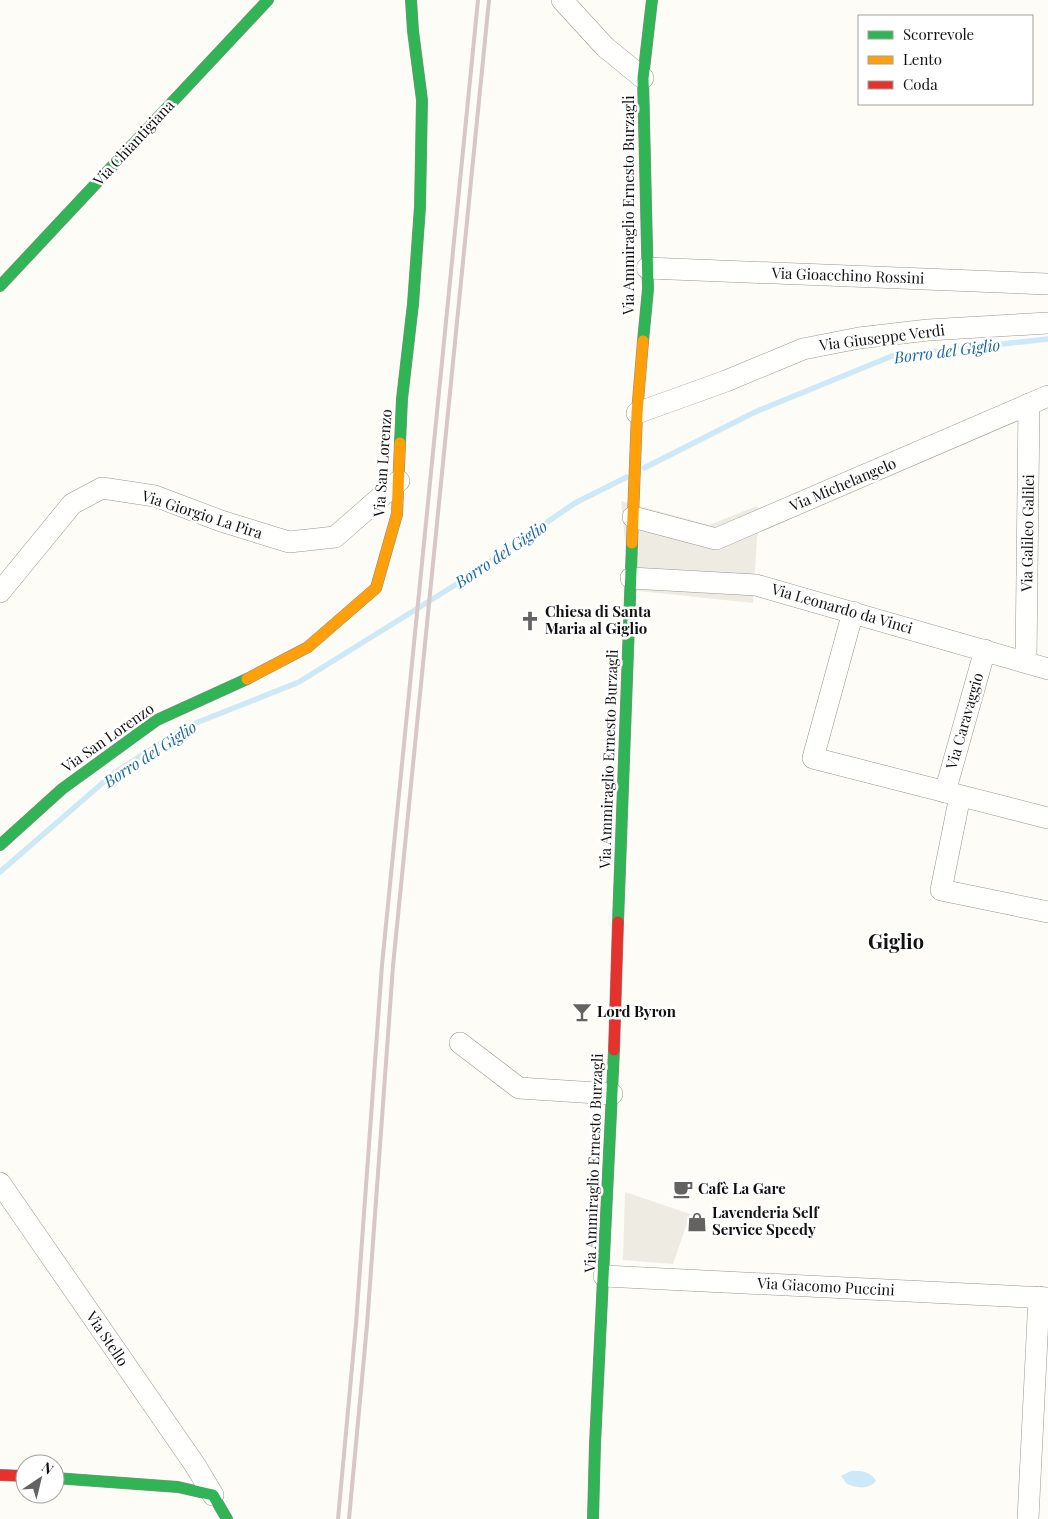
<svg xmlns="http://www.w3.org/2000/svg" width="1048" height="1519" font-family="'Playfair Display',serif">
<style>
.plaza{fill:#edebe2}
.water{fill:#cde8f7}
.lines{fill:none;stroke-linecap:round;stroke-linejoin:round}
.stream{stroke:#cde8f7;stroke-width:5.5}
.street-casing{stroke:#979795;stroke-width:22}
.fast-casing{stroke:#8e8d8b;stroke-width:12}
.slow-casing{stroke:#8e8d8b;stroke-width:12}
.jam-casing{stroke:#8e8d8b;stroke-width:12}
.street{stroke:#fffffe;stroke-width:21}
.fast{stroke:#30b455;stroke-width:11}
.slow{stroke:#ff9f0a;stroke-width:11}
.jam{stroke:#e5322d;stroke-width:11}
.rail{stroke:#d9c6c7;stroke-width:4}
.labels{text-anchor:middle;stroke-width:5;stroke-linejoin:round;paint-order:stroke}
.street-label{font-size:15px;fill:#111;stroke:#fff}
.poi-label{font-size:15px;font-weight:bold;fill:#111;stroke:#fff;text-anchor:start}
.water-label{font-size:16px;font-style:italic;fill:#1768a6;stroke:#fff}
.district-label{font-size:20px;font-weight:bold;fill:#111;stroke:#fff}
</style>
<rect width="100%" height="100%" fill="#fdfcf7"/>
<!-- plaza -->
<g class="plaza">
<path d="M621,501L709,525L757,506L764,519L757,537L753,603L630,590Z"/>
<path d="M625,1192L690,1214L673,1264L623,1260Z"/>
</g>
<!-- water -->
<path class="water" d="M851,1471C861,1470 871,1472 876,1481C868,1490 857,1488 847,1484L841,1476Z"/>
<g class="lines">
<!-- stream -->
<g class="stream">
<path d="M644,468L755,412L892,356L1048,339"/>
<path d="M0,872L114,773L186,727L299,682L460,582L575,503L627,477"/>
</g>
<defs>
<g id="street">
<path d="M562,0L605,47L643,78"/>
<path d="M647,268L1048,284"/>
<path d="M637,413L726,381L803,349L859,338L928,330L1048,323"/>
<path d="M633,517L716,539L1048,396"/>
<path d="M631,578L756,585L1048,669"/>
<path d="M0,592L72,504L102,488L155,496L221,521L289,542L335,537L399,481"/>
<path d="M853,612L813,758L1048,818"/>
<path d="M1026,661L1029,404"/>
<path d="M945,792L985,650"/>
<path d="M960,796L941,890L1048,912"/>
<path d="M460,1043L519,1088L612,1094"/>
<path d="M0,1183L195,1465L213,1495"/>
<path d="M604,1276L1048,1298"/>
<path d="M1028,1519L1039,1297"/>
</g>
<g id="fast">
<path d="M0,286L268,0"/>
<path d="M643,341L648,289L643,78L652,0"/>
<path d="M400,443L402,399L413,304L420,207L422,100L413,31L411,0"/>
<path d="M0,845L62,789L157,720L247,679"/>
<path d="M618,922L632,543"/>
<path d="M55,1478L178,1487L213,1495L227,1519"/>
<path d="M593,1519L595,1444L614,1050"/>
</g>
<g id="slow">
<path d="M632,543L637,413L643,341"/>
<path d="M247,679L308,647L376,588L397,514L400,443"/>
</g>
<g id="jam">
<path d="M614,1050L618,922"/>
<path d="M0,1475L25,1476"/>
</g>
</defs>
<!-- street casing -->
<use href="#street" class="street-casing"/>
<!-- fast casing -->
<use href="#fast" class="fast-casing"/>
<!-- slow casing -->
<use href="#slow" class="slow-casing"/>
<!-- jam casing -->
<use href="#jam" class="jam-casing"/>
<!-- street -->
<use href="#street" class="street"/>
<!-- fast -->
<use href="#fast" class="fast"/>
<!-- slow -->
<use href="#slow" class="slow"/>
<!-- jam -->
<use href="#jam" class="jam"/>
<!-- rail -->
<g class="rail">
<path d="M338,1519L356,1324L382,965L478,0"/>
<path d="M349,1519L367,1325L393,966L489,0"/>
</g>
</g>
<!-- icons -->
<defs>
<symbol id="church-bare" viewBox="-9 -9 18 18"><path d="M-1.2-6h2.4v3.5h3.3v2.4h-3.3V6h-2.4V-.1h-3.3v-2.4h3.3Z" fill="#646362" stroke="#fff" stroke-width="2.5" paint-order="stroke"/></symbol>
<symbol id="bar-bare" viewBox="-9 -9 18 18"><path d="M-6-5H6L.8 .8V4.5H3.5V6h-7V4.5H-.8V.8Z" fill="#646362" stroke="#fff" stroke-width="2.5" paint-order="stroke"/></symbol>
<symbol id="cafe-bare" viewBox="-9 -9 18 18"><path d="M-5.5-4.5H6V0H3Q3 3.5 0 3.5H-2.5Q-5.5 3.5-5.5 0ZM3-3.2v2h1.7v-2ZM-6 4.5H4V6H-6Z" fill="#646362" stroke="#fff" stroke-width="2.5" paint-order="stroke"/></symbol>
<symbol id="shop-bare" viewBox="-9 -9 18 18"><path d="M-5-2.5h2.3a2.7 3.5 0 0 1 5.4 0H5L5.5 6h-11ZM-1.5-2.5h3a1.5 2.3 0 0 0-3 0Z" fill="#646362" stroke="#fff" stroke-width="2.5" paint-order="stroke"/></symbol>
</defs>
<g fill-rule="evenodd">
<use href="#church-bare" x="516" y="607" width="28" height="28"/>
<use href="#bar-bare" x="568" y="998" width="28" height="28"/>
<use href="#cafe-bare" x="669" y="1175" width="28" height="28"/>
<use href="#shop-bare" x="683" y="1208" width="28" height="28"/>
</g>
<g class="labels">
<!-- street labels -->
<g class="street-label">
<text transform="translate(134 143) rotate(-47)" y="5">Via Chiantigiana</text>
<text transform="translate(629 205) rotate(-90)" y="5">Via Ammiraglio Ernesto Burzagli</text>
<text transform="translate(848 276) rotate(2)" y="5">Via Gioacchino Rossini</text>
<text transform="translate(882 338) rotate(-7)" y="5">Via Giuseppe Verdi</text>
<text transform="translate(383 463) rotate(-86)" y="5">Via San Lorenzo</text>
<text transform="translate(843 485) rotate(-23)" y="5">Via Michelangelo</text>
<text transform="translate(202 515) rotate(18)" y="5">Via Giorgio La Pira</text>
<text transform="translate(1028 533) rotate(-89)" y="5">Via Galileo Galilei</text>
<text transform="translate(842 609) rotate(16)" y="5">Via Leonardo da Vinci</text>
<text transform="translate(965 721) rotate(-74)" y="5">Via Caravaggio</text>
<text transform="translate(108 738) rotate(-35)" y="5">Via San Lorenzo</text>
<text transform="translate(609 759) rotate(-88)" y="5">Via Ammiraglio Ernesto Burzagli</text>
<text transform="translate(594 1163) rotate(-88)" y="5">Via Ammiraglio Ernesto Burzagli</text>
<text transform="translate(826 1287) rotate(3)" y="5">Via Giacomo Puccini</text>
<text transform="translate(107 1339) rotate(56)" y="5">Via Stello</text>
</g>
<!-- poi labels -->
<g class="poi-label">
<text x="545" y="617">Chiesa di Santa<tspan x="545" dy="17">Maria al Giglio</tspan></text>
<text x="597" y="1017">Lord Byron</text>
<text x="698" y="1194">Cafè La Gare</text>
<text x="712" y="1218">Lavenderia Self<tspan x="712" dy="17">Service Speedy</tspan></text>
</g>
<!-- water labels -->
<g class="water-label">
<text transform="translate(947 351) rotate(-7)" y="6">Borro del Giglio</text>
<text transform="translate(501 554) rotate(-34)" y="6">Borro del Giglio</text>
<text transform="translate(150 754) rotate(-33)" y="6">Borro del Giglio</text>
</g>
<!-- district labels -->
<g class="district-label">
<text x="896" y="949">Giglio</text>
</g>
</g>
<!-- legend -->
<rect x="858" y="15" width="175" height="90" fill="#ffffff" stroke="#a0a0a0"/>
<rect x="868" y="31" width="25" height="8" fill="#30b455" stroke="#a0a0a0"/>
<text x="903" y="40" font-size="15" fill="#111111">Scorrevole</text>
<rect x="868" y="56" width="25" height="8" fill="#ff9f0a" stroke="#a0a0a0"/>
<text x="903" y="65" font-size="15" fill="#111111">Lento</text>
<rect x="868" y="81" width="25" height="8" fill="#e5322d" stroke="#a0a0a0"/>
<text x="903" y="90" font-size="15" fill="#111111">Coda</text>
<!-- north arrow -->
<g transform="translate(40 1479) rotate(35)"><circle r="24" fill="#ffffff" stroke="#a0a0a0"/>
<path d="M0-4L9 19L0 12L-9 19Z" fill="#646362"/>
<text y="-8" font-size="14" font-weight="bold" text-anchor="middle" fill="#111111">N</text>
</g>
</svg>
